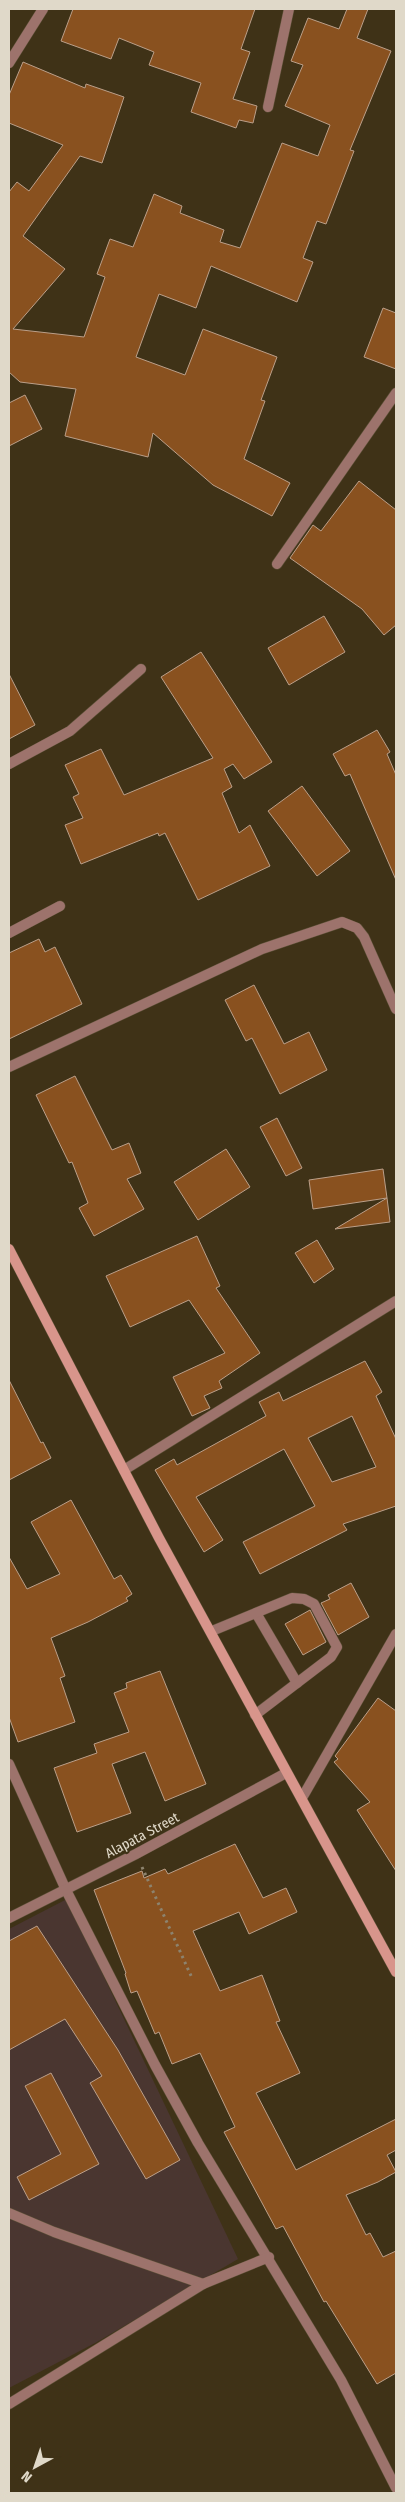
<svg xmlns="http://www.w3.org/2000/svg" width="405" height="2502" font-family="'Fira Sans Condensed',sans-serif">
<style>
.commercial{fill:#4a3630}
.building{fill:#89511f;stroke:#bb9f89;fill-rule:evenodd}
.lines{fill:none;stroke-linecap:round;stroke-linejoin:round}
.lane-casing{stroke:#5c5037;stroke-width:11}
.street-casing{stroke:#5c5037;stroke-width:11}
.secondary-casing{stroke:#5c5037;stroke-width:11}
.path{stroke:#8d836e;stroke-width:3;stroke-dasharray:2.5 4;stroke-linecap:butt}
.lane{stroke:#9d736c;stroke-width:10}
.street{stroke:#9d736c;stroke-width:10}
.secondary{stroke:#d8958b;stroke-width:10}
.labels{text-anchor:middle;stroke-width:4;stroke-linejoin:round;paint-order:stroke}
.street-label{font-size:14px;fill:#e0d9c9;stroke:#3f3217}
</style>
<rect width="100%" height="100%" fill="#3f3217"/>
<!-- commercial -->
<path class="commercial" d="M67,1899L238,2259L97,2342L9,2388V1929Z"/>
<!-- building -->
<g class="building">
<path d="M73,9H255L241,49L250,52L233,99L257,106L253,123L239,120L236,128L191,112L201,83L149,65L154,52L119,38L111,59L61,41Z"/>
<path d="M347,9H368L357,38L391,51L350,150L354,151L326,224L317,221L303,258L313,262L297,302L211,266L196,308L159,294L136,357L185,375L203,329L277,357L261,400L265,401L244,459L290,483L272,516L213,485L153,433L148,457L65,436L76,389L20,382L9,372V192L17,182L29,191L63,145L9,123V95L23,62L85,88L86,84L124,97L102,163L80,156L23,236L65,269L13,329L84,337L105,277L97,274L110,239L133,247L154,194L182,206L180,213L224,230L220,242L240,248L282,143L318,156L330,125L285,106L303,65L291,61L308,18L339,29Z"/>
<path d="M383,308L396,313V369L364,357Z"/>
<path d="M25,395L42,429L9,446V403Z"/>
<path d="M359,481L396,510V625L384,635L362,609L290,558L313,525L321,531Z"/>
<path d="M324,616L345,652L289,685L268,648Z"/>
<path d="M201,652L272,762L244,779L233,764L224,769L232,787L222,793L239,833L250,825L270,866L198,900L165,833L159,836L158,833L81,864L65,825L83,818L73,797L79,794L65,765L101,749L124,795L213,758L161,677Z"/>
<path d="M9,674L35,725L9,739Z"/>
<path d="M377,730L390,752L387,754L396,775V880L350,774L345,776L333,754Z"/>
<path d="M302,786L350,851L317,876L268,811Z"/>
<path d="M39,939L45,952L55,947L82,1004L9,1039V953Z"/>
<path d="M254,985L284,1044L309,1032L327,1070L280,1094L252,1038L246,1041L225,1000Z"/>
<path d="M75,1076L112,1150L129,1143L141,1173L127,1179L144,1209L94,1236L79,1208L88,1203L72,1162L69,1163L36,1095Z"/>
<path d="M277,1118L302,1168L286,1176L260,1127Z"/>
<path d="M226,1149L250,1187L198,1220L174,1182Z"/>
<path d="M383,1169L387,1198L313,1209L309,1180Z"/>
<path d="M387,1198L390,1222L335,1229Z"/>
<path d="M197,1236L220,1286L216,1288L260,1353L219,1381L222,1388L204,1396L210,1408L192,1416L173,1377L225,1353L189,1300L130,1327L106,1276Z"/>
<path d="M317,1240L334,1269L314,1283L295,1253Z"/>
<path d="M365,1361L382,1392L376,1396L396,1439V1506L343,1524L347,1530L260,1574L243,1542L315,1506L284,1449L196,1497L223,1540L204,1552L155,1470L174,1459L177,1465L266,1416L259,1402L279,1392L283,1401ZM352,1416L376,1467L332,1482L308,1438Z"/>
<path d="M9,1380L41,1443L43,1442L51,1458L9,1480Z"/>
<path d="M71,1500L114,1579L121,1575L132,1594L126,1598L128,1601L88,1622L51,1638L65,1676L60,1678L75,1722L18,1742L9,1717V1557L27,1589L60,1574L31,1522Z"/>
<path d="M351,1583L369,1617L338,1635L321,1603L330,1599L328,1595Z"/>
<path d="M310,1610L326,1642L303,1655L285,1624Z"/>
<path d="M160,1671L206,1784L165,1801L145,1752L112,1764L131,1813L77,1832L54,1768L97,1753L94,1744L129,1732L114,1693L127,1688L126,1683Z"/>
<path d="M378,1698L396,1711V1871L357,1810L370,1802L334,1762L338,1759L335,1756Z"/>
<path d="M235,1844L263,1898L286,1888L297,1912L249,1934L239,1912L193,1931L220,1991L262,1975L280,2021L276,2022L300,2073L256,2093L296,2170L396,2119V2150L387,2155L396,2172L378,2182L346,2195L366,2235L370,2233L383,2257L396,2251V2373L377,2384L326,2301L324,2302L283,2226L276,2229L224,2132L235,2127L200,2053L172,2064L159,2032L155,2034L137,1991L131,1993L125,1974L126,1973L94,1890L142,1871L144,1878L165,1869L168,1874Z"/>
<path d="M37,1926L118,2050L180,2160L146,2179L90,2083L102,2076L65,2019L9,2050V1941Z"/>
<path d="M51,2073L99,2164L29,2200L17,2177L61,2154L25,2086Z"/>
</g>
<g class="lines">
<defs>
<g id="lane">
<path d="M9,933L60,906"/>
<path d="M256,1613L297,1683"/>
<path d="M212,1631L292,1598L304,1599L314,1604L337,1647L331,1657L255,1715"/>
<path d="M9,2213L54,2232L203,2284"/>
</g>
<g id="street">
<path d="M9,63L43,9"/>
<path d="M268,107L289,9"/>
<path d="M277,564L396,393"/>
<path d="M9,764L70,731L141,669"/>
<path d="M9,1067L262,949L342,922L357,928L364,937L396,1009"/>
<path d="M124,1470L396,1301"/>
<path d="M9,1764L66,1890L155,2065L198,2143L341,2380L396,2488"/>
<path d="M302,1798L396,1634"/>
<path d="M9,1918L136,1854L286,1773"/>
<path d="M9,2404L203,2284L269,2257"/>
</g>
<path id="secondary" d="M9,1249L159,1538L396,1972"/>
</defs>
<!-- lane casing -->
<use href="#lane" class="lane-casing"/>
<!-- street casing -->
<use href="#street" class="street-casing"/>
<!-- secondary casing -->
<use href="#secondary" class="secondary-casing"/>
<!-- path -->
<path class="path" d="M142,1867L192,1978"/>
<!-- lane -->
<use href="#lane" class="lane"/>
<!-- street -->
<use href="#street" class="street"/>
<!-- secondary -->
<use href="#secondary" class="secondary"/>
</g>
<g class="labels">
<!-- street labels -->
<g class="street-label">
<text transform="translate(142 1835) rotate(-28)" y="5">Alapata Street</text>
</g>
</g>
<!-- border -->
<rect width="405" height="2502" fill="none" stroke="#e0d9c9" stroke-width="20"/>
<!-- north arrow -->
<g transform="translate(35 2467) rotate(220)" stroke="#3f3217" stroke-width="4" paint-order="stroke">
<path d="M0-4L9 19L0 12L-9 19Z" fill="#e0d9c9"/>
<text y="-8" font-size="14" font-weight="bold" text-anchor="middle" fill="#e0d9c9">N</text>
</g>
</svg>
